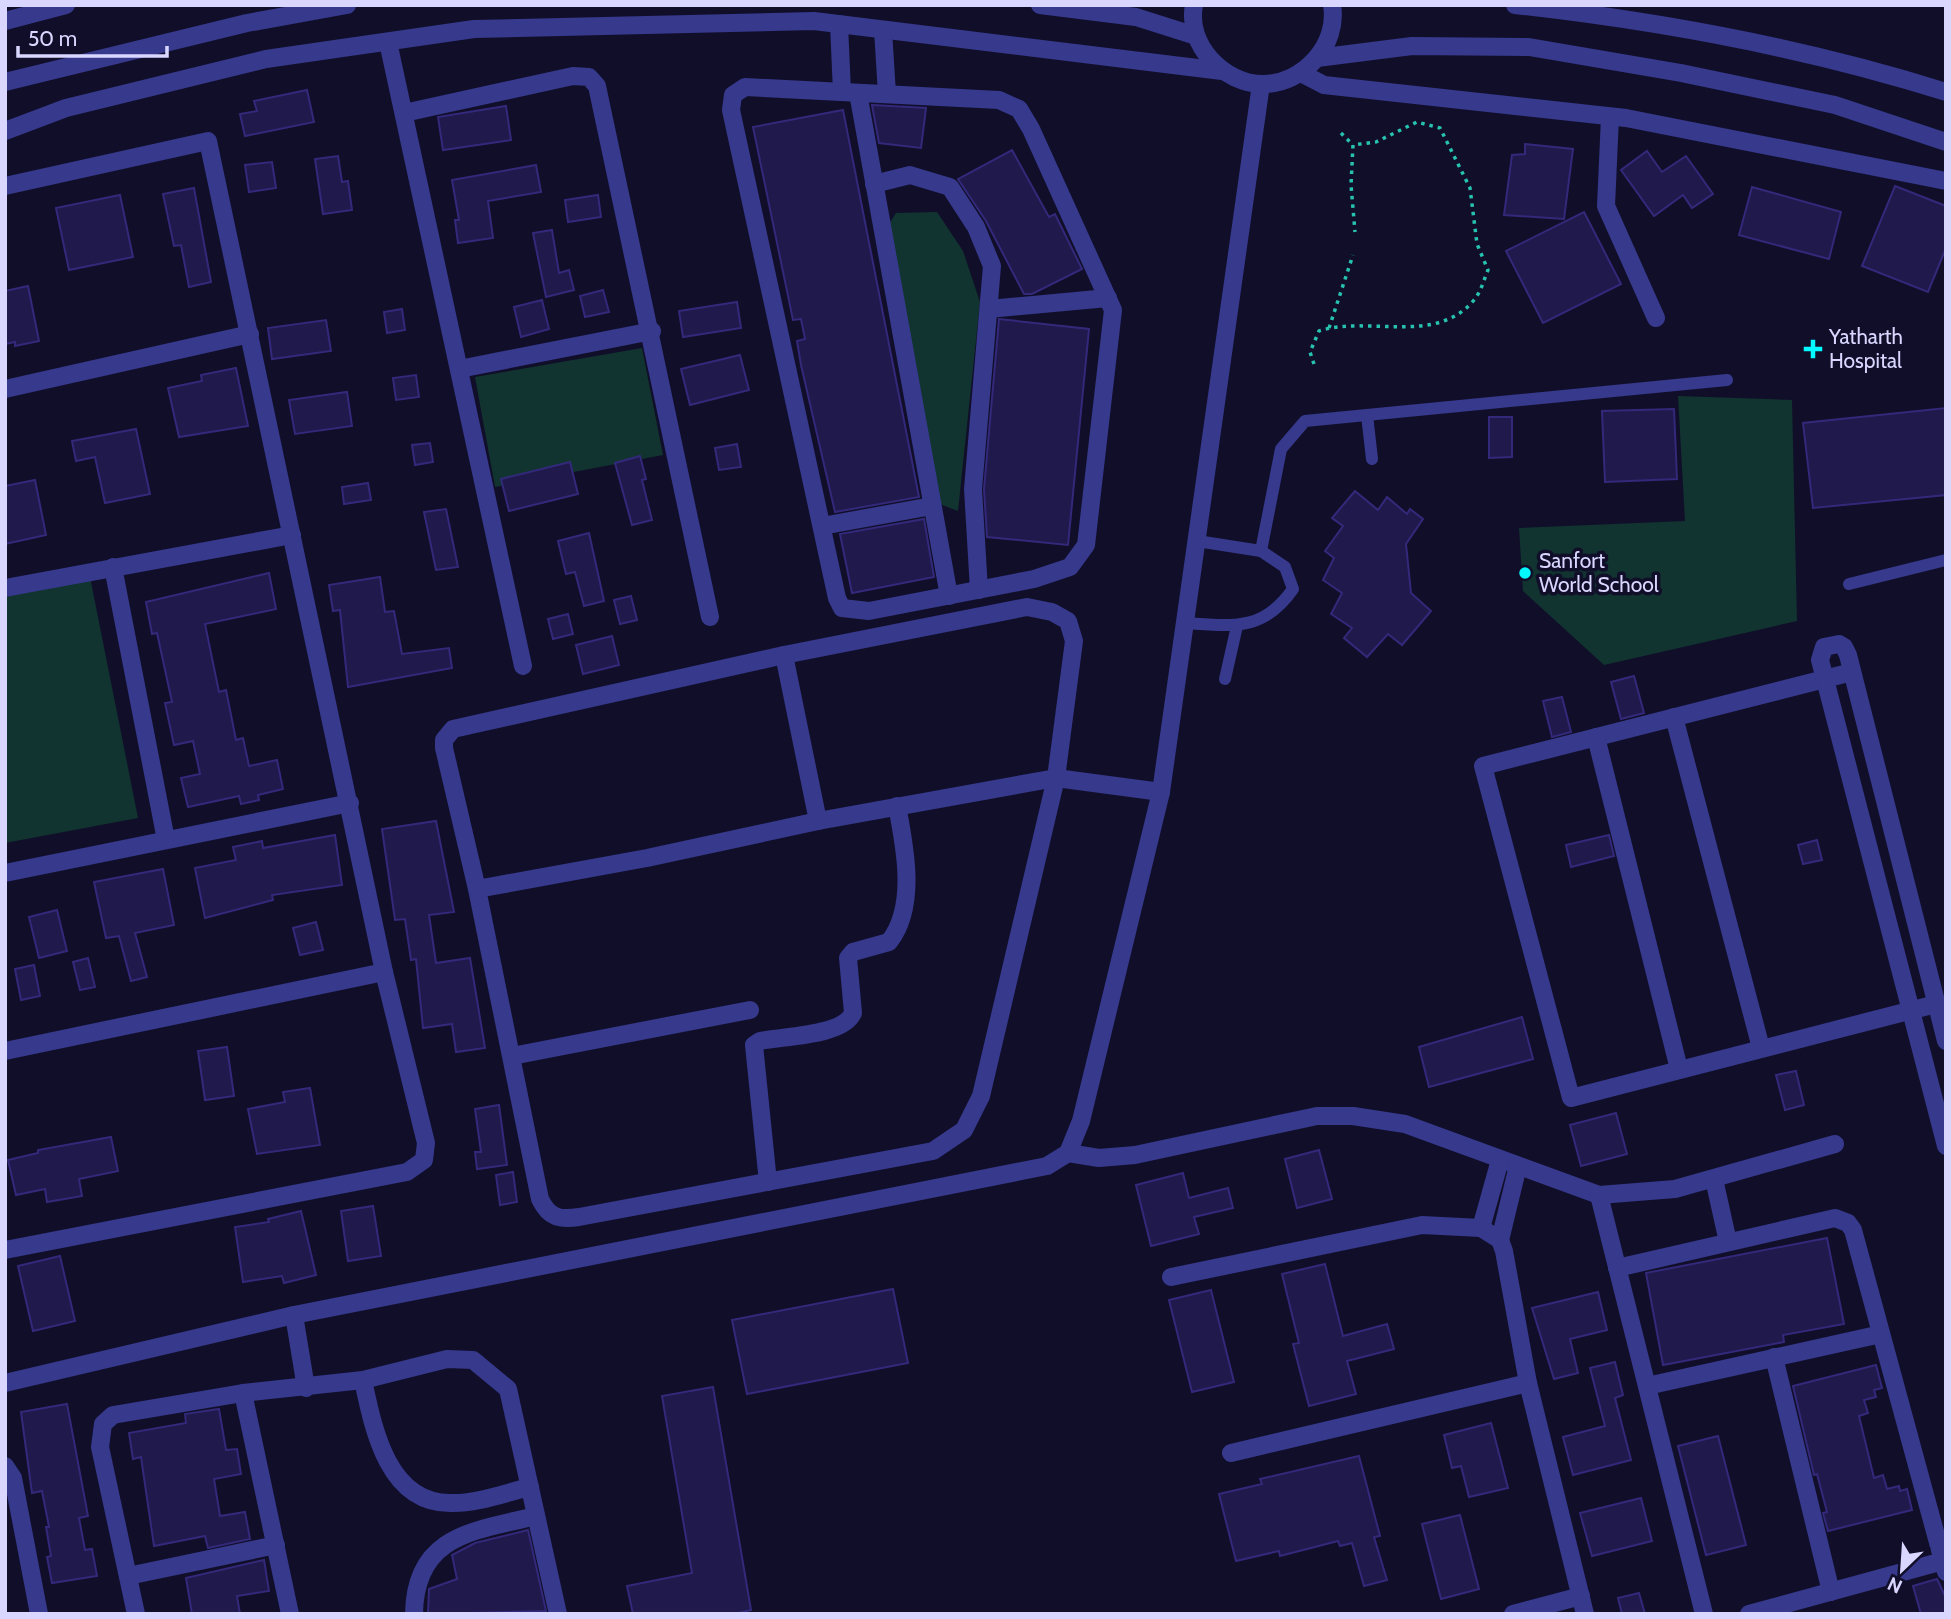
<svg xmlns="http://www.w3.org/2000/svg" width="1951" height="1619" font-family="Cabin,sans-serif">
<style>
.green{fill:#113430}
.building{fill:#1f194c;stroke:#33297a;stroke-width:2}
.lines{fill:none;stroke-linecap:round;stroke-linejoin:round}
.path{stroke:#27c3ae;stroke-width:3.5;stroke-dasharray:3.5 5;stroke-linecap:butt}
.service{stroke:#36398c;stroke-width:12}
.minor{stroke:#36398c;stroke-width:18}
.tertiary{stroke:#36398c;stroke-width:18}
.poi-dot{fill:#03f9ff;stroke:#110e2a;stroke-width:2.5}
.labels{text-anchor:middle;stroke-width:7;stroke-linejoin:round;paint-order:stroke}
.poi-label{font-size:21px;fill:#d9d7ff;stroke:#110e2a;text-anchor:start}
</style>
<rect width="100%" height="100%" fill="#110e2a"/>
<!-- green -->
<g class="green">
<path d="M937,212L963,251L980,302L958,511L937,503L887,227L896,213Z"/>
<path d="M642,348L663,455L495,487L475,377Z"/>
<path d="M1678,396L1792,400L1797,621L1604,665L1523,591L1519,528L1685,521Z"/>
<path d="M89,572L138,818L5,843V588Z"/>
</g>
<!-- building -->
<g class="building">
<path d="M307,90L314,122L245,136L240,114L257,111L254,101Z"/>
<path d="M872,105L926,108L921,148L879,143Z"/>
<path d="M506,106L511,140L443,150L438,117Z"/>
<path d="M843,110L919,497L835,512L801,365L797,341L805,339L801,319L793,320L753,127Z"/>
<path d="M1525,144L1573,149L1564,219L1504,215L1512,155L1525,154Z"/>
<path d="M1012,150L1049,217L1055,214L1082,269L1032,294H1024L986,221L958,179Z"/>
<path d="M1647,151L1662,172L1686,156L1713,194L1692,208L1683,195L1654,216L1621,170Z"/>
<path d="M338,156L342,182L348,181L352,210L323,214L315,159Z"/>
<path d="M272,162L276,188L249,192L245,165Z"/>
<path d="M536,165L541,192L488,201L493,238L458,243L455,220H459L452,180Z"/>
<path d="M1895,186L1946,206V248L1928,292L1862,266Z"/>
<path d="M1752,187L1841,212L1829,259L1739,235Z"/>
<path d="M194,188L211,282L189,287L181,245L174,246L163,194Z"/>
<path d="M120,195L133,257L69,270L56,208Z"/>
<path d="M598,195L601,217L568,222L565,200Z"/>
<path d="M1584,212L1621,284L1543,323L1506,251Z"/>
<path d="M552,230L559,273L569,270L574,290L546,297L533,233Z"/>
<path d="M28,286L39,341L15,346V342L5,344V291Z"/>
<path d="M603,290L609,312L585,317L580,296Z"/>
<path d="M542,300L549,329L521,337L514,307Z"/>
<path d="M737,302L741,328L683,337L679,311Z"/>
<path d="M402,309L405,330L387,333L384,312Z"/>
<path d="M999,319L1089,329L1068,545L987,537L984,489Z"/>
<path d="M326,320L331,351L272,359L268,328Z"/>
<path d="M740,355L749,390L690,405L681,369Z"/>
<path d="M236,368L248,426L179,437L168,388L202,381L201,375Z"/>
<path d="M416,375L419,397L396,400L393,378Z"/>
<path d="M347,392L352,426L295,434L289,400Z"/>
<path d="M1946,408V495L1813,508L1803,423Z"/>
<path d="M1674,409L1677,479L1605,482L1602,411Z"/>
<path d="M1489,417H1512V457L1489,458Z"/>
<path d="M136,429L150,494L105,503L95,457L76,461L72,441Z"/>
<path d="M430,443L433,462L415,465L412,445Z"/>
<path d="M737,444L741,467L719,470L715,448Z"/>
<path d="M640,456L646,479L642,480L652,520L632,525L615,463Z"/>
<path d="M570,462L578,494L509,511L501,479Z"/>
<path d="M35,480L46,535L5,544V486Z"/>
<path d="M368,483L371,500L344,504L342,487Z"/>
<path d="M1355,491L1378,510L1387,497L1407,514L1410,509L1423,519L1406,544L1411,593L1431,611L1402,645L1388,634L1367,657L1344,638L1352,628L1331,614L1342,593L1323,580L1334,558L1325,551L1343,526L1332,518Z"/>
<path d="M446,509L458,567L436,570L424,512Z"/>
<path d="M924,519L934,577L852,593L840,534Z"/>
<path d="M589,533L604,601L584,606L575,572L566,574L558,541Z"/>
<path d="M269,573L276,609L205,624L219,692L226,690L236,740L243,738L249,766L277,760L283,789L258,795L259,800L241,804L239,796L188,807L181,778L200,774L193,741L174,745L165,703L172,702L157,633L152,634L146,602Z"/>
<path d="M380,577L385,612L394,611L402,654L449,648L452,668L348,687L340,610L333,611L329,585Z"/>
<path d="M631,596L637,620L620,624L614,600Z"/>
<path d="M568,614L573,634L553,639L548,619Z"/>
<path d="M612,636L619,665L583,674L576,645Z"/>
<path d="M1634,676L1644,713L1621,719L1611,682Z"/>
<path d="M1562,697L1571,732L1552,737L1543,701Z"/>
<path d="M436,821L454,912L429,915L436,963L470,958L485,1048L456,1052L452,1024L423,1028L416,959L411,960L405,919L395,920L382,829Z"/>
<path d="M335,835L342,885L272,895L273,900L205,918L195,868L236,860L233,847L262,841L263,848Z"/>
<path d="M1609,835L1614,856L1571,867L1566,845Z"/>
<path d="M1817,840L1822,860L1803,864L1798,845Z"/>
<path d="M163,869L174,925L135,933L147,977L131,981L119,936L106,938L94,882Z"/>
<path d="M57,910L67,951L39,958L29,917Z"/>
<path d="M316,922L323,950L300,955L293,928Z"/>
<path d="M88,958L95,987L80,990L73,962Z"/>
<path d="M34,965L40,996L21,1000L15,969Z"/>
<path d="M1522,1017L1533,1059L1429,1087L1419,1047Z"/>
<path d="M227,1047L234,1096L205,1100L198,1051Z"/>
<path d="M1796,1071L1804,1105L1785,1110L1776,1075Z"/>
<path d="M310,1088L320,1145L257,1154L248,1109L285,1102L283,1092Z"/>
<path d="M499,1105L507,1165L477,1169L475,1152H481L475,1109Z"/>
<path d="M1616,1113L1627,1154L1581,1166L1570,1125Z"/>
<path d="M111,1137L118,1171L79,1179L82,1196L47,1202L45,1189L16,1195L8,1160L38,1153V1150Z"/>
<path d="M1319,1150L1332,1199L1297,1208L1285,1159Z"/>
<path d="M513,1172L517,1202L500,1205L496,1175Z"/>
<path d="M1183,1173L1189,1198L1228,1188L1233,1208L1194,1217L1199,1234L1151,1246L1136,1185Z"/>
<path d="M373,1206L381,1256L348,1261L341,1211Z"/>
<path d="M301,1211L316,1275L284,1283L282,1276L243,1282L235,1227L269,1222L268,1219Z"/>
<path d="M1827,1238L1844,1324L1783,1335L1784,1342L1663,1365L1646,1273Z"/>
<path d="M60,1256L75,1321L33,1331L18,1266Z"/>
<path d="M1325,1264L1343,1336L1387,1324L1394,1349L1347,1361L1356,1394L1309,1406L1293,1344L1299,1343L1282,1274Z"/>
<path d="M893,1289L908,1363L747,1394L732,1320Z"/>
<path d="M1211,1290L1234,1382L1192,1392L1169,1300Z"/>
<path d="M1598,1292L1607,1330L1570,1339L1578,1373L1554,1379L1532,1308Z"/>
<path d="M1615,1362L1623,1395L1615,1398L1631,1460L1573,1475L1563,1437L1605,1426L1590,1368Z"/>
<path d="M1876,1365L1882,1388L1874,1390L1876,1397L1864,1400L1868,1413L1859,1416L1874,1478L1883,1475L1887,1489L1899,1486L1900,1491L1907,1489L1912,1510L1828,1531L1823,1513L1827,1512L1817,1474L1814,1475L1793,1386Z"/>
<path d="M713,1387L751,1610L734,1614H633L627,1586L692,1573L662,1396Z"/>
<path d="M67,1404L88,1516L79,1518L85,1550L92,1549L97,1576L52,1583L47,1557L51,1556L46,1527H49L42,1491L32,1493L21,1412Z"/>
<path d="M219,1409L226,1450L237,1449L241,1474L214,1479L220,1516L245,1512L250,1539L208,1548L205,1536L154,1546L141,1457L133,1459L129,1433L186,1423L185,1414Z"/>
<path d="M1491,1423L1508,1488L1469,1497L1461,1466L1452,1468L1444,1435Z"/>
<path d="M1718,1436L1746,1545L1706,1555L1678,1446Z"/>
<path d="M1359,1456L1380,1536L1374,1537L1387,1580L1364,1586L1352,1543L1340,1546L1338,1541L1280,1556L1279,1551L1236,1561L1219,1494L1262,1484L1260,1479Z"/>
<path d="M1641,1498L1652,1541L1592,1556L1580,1513Z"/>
<path d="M1460,1515L1479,1589L1441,1599L1422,1524Z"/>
<path d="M528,1530L546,1611L428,1614L429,1589L457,1579L452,1555L475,1543Z"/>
<path d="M264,1560L269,1591L237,1596L240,1614H192L186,1578Z"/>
<path d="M1937,1579L1946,1598V1614H1921L1913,1586Z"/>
<path d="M1639,1593L1645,1614H1622L1618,1598Z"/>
</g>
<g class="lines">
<!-- path -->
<g class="path">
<path d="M1341,133L1353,145L1351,185L1355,232"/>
<path d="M1329,328L1353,255"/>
<path d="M1314,364L1310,352L1319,331C1369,315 1436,346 1474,300C1481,292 1484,279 1488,270L1477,244L1470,188L1440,128L1417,122L1376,142L1353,145"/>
</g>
<!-- service -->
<g class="service">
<path d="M1367,415L1372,459"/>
<path d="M1261,551L1281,449L1305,421L1727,380"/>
<path d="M1849,584L1946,560"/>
<path d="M1185,623C1232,626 1263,632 1293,589L1285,567L1261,551L1197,541"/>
<path d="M1225,679L1237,626"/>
</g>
<!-- minor -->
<g class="minor">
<path d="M839,24L842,92"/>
<path d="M883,30L887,94"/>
<path d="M388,42L523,666"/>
<path d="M1301,73L1324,85L1626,118L1946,181"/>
<path d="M745,87L999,100L1019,109L1031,129L1113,310L1086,545L1070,567L1034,579L869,611L842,608L837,598L731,110L733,95Z"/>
<path d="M858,93L949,596"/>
<path d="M404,113L573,76L589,77L597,86L710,617"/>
<path d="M1610,117L1606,206L1656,318"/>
<path d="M5,131L66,108L266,59L474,29L814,21L1222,71"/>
<path d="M874,184L910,175L950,187L976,227L992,266L973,489L979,590"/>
<path d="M5,186L208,141L384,972L426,1143L424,1160L407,1172L5,1250"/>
<path d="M989,309L1108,298"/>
<path d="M459,369L652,331"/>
<path d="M5,389L250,334"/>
<path d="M822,526L932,506"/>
<path d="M113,567L166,840"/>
<path d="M5,588L292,535"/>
<path d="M1027,607L1052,612L1068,621L1074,641L1056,778L981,1096L964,1130L933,1151L579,1217C560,1220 549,1218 540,1199L477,889L444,748V740L453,729L784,655Z"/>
<path d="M784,655L818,821"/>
<path d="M1852,672L1483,766L1571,1098L1936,1004"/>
<path d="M1674,717L1761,1048"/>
<path d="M1596,737L1679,1069"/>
<path d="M5,873L350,803"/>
<path d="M477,889L647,858L818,821L1056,778L1161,792"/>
<path d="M1946,1041L1848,655L1844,647L1839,644L1824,647L1820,660L1946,1146"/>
<path d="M5,1051L384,972"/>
<path d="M512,1056L750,1010"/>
<path d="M1068,1153L1099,1158L1135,1155L1317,1116H1353L1405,1124L1599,1195L1675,1189L1835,1144"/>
<path d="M1714,1179L1728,1242"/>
<path d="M768,1182L754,1045L760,1041C784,1036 843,1036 853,1013L848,958L853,952L889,942C917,907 905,847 897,806"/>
<path d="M1599,1195L1704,1614"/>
<path d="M1481,1228L1500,1160"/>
<path d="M1500,1240L1518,1166"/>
<path d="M1617,1268L1835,1218L1848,1223L1853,1230L1946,1572"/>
<path d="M1171,1277L1422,1225L1481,1228L1500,1240L1504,1251L1528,1383L1585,1614"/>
<path d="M294,1315L306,1388"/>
<path d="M1774,1357L1831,1592"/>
<path d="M363,1380C373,1427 387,1503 450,1503C476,1504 505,1493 530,1487"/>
<path d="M1647,1386L1881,1334"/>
<path d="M243,1393L290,1614"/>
<path d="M1231,1453L1528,1383"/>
<path d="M5,1466L13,1478L39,1614"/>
<path d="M128,1576L276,1545"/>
<path d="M136,1614L100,1447L103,1424L113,1415L243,1393L363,1380L447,1359L473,1360L508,1389L558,1614"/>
<path d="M414,1614C415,1534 475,1531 536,1516"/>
<path d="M1513,1614L1581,1596"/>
<path d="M1749,1614L1943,1561"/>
</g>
<!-- tertiary -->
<g class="tertiary">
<path d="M1040,5L1136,17L1196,36"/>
<path d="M1194,5C1186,45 1224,84 1263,84C1303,84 1339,45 1332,5"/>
<path d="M1515,5C1661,21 1806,48 1946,92"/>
<path d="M5,21L66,5"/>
<path d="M1317,58L1412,46L1529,47L1681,73L1835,105L1946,142"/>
<path d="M5,82L247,23L347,5"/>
<path d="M5,1383L294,1315L1047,1166L1068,1153L1081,1121L1161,792L1261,84"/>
</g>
</g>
<!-- markers -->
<g class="poi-dot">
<path d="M1809.5 338.5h7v7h7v7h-7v7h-7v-7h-7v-7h7z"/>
<circle cx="1525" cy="573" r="7"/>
</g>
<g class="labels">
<!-- poi labels -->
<g class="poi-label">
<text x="1829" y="344">Yatharth<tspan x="1829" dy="24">Hospital</tspan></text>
<text x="1539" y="568">Sanfort<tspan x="1539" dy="24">World School</tspan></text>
</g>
</g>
<!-- border -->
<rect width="1951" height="1619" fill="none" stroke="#d9d7ff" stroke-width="14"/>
<!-- north arrow -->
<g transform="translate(1902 1570) rotate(205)" stroke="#110e2a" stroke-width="5" paint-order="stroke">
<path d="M0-5L12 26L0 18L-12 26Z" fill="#d9d7ff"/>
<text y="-10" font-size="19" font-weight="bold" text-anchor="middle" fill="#d9d7ff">N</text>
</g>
<!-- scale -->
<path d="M18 46v10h149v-10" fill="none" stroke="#d9d7ff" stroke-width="3.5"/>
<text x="28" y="46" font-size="21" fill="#d9d7ff" stroke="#110e2a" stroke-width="5" paint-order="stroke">50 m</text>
</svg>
